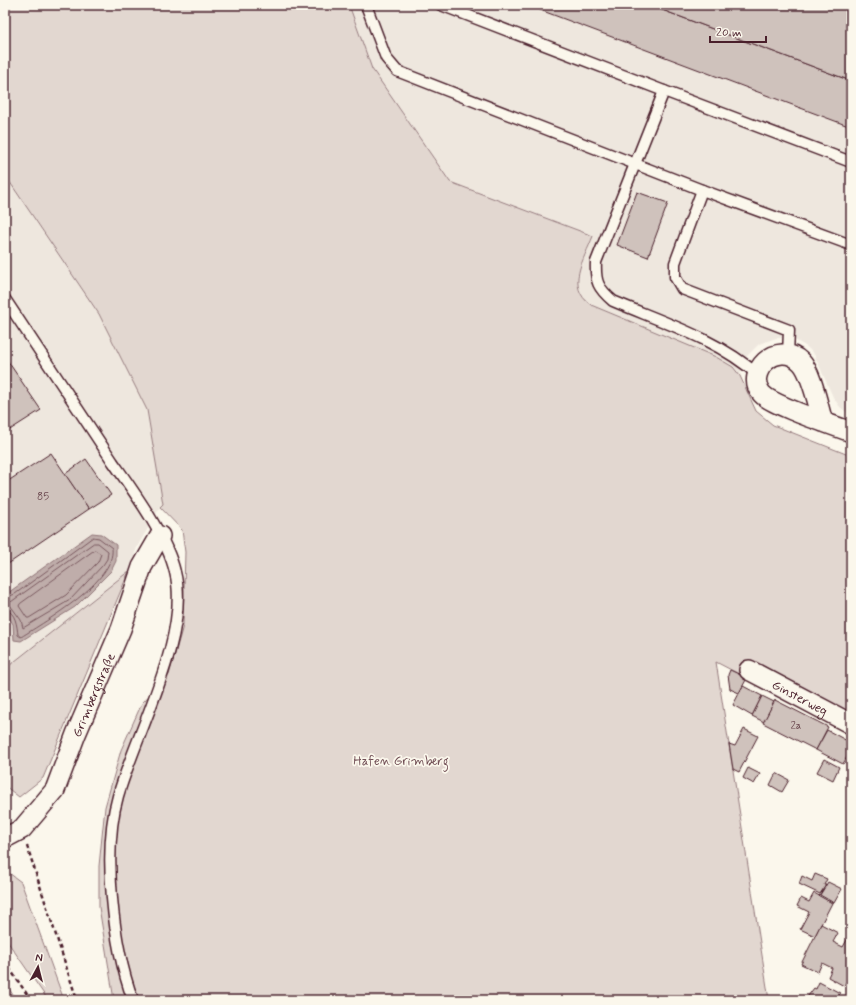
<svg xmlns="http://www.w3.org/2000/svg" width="856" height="1005" font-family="Mynerve,sans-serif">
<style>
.built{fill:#eee7de}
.green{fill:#e2d7d0;stroke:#967b7e}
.water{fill:#bfadaa;stroke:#907477}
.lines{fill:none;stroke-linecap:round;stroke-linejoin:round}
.shore{stroke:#79585e;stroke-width:1}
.building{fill:#cfc2bc;stroke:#4a1f2b}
.service-casing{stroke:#4a1f2b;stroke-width:13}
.minor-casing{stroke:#4a1f2b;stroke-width:22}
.path{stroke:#4a1f2b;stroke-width:2.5;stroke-dasharray:4 3;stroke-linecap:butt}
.service{stroke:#fbf7ec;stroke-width:10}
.minor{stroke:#fbf7ec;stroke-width:19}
.labels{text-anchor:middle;stroke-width:3.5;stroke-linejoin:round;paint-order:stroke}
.number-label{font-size:11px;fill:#6b484f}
.street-label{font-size:13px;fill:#4a1f2b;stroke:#fbf7ec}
.park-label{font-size:13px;fill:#704d54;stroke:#fbf7ec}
</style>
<rect width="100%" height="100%" fill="#fbf7ec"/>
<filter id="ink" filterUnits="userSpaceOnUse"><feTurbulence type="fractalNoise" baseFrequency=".025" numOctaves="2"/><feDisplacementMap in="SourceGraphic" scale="8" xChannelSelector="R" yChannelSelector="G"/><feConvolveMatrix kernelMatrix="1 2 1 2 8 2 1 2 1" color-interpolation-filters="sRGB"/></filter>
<g filter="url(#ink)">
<!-- built -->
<g class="built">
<path d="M349,5H851V416L840,407L833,397L814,354L807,347L797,341L787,338H776L759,344L746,357L740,376L733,367L591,305L583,299L577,283L578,274L593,236L450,182L372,69Z"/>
<path d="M5,175L99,314L147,410L164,505L160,507L137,547L129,571L5,669Z"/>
</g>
<!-- green -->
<g class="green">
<path d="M5,5H349L372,69L450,182L593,236C584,260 565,286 591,305L716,357L733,367L740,376L756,411L773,425L851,456V717L741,675L716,662L769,1000H114L99,907V866L105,807L121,750L142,703L169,675L183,626L185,552L182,530L160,507L163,504L147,410L99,314L5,175Z"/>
<path d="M129,571L43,778L19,797L5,786V669Z"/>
<path d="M5,870L21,882L64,1000H48L5,938Z"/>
<path d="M5,982L16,1000H5Z"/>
</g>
<!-- water -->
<path class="water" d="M92,533L101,534L116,545V561L111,571L75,607L21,641L14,640L13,624L5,611V595Z"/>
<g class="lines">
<!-- shore -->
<g class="shore">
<path d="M94,543H98L108,551L107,559L103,565L70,600L23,628L21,620L10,605V603Z"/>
<path d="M95,550L101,554L98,562L66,595L29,618H27L19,606L20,604Z"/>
<path d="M5,598L15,594L93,537L99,538L112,548C116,581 46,621 21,637L18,635C17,627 16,611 5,610"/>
</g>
</g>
<!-- building -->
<g class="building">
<path d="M527,5H649L851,81V127Z"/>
<path d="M649,5H851V81Z"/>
<path d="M637,192L668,203L648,257L617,245Z"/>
<path d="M5,357L41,410L5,433Z"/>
<path d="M51,453L89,509L5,566V483Z"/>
<path d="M86,459L111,495L89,509L65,474Z"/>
<path d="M730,670L747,678L739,693L730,689L728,675Z"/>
<path d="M743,686L762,696L752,716L733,705Z"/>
<path d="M762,696L774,702L764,722L752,716Z"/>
<path d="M775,700L828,727L816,750L763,723Z"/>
<path d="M744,729L758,736L739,772L733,769L729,744L735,746Z"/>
<path d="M827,730L851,743V750L843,764L816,750Z"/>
<path d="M824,759L839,767L833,780L817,772Z"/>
<path d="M748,768L760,774L754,784L743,778Z"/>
<path d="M776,773L789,780L782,792L770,785Z"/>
<path d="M815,874L827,879L824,885H826L820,894L799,884L802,876L812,881Z"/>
<path d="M828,882L842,889L834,903L820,895Z"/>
<path d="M814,893L832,903L815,936L800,929L809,912L797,906L801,898L809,902Z"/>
<path d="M821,924L838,933L833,942L843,947L848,938L851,939V974L844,986L828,977L832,968L822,963L818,972L801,964Z"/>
<path d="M819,982L840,993L837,1000L828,996L826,1000H805L814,988L816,989Z"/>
</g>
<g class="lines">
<defs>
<g id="service">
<path d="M366,5L386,58L397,71L702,190"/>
<path d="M441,5L664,91L596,262C595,282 598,288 613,301C662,322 718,339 758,375"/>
<path d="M664,91L851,162"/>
<path d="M5,299C41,353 77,408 113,462C134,492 167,537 175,572C191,635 136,733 118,796C102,851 113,946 133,1000"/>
<path d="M788,355L789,330L682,289L675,277V263L702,190L851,245"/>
</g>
<g id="minor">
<path d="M823,422C818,406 812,373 801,362C777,338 743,374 762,394C773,406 833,425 851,432"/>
<path id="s1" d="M749,670L851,724"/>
<path id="s2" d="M5,838L22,829L55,790L76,734L121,629L142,567L160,536"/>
</g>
</defs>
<!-- service casing -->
<use href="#service" class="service-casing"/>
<!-- minor casing -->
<use href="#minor" class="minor-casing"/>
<!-- path -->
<g class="path">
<path d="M27,846L77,1000"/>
<path d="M5,962L31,1000"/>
</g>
<!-- service -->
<use href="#service" class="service"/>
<!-- minor -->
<use href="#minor" class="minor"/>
</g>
</g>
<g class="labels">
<!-- number labels -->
<g class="number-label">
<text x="43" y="500">85</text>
<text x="796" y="729">2a</text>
</g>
<!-- street labels -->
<g class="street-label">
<text dy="5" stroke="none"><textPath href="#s2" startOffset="173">Grimbergstraße</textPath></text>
<text dy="5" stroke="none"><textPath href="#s1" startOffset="58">Ginsterweg</textPath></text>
</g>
<!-- park labels -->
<g class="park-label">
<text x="401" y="765">Hafen Grimberg</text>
</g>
</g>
<!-- margin -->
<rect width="856" height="1005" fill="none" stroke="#fbf7ec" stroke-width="20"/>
<rect x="10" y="10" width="836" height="985" fill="none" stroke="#4a1f2b" stroke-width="1.5" filter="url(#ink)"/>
<!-- north arrow -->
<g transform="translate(38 967) rotate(7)" stroke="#fbf7ec" stroke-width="3" paint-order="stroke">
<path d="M0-3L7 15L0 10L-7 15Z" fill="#4a1f2b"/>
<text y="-6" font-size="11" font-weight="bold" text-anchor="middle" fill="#4a1f2b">N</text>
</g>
<!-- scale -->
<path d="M710 36v6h56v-6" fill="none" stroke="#4a1f2b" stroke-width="2"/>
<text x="716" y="36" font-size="12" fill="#4a1f2b" stroke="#fbf7ec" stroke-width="3" paint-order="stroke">20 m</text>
</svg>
